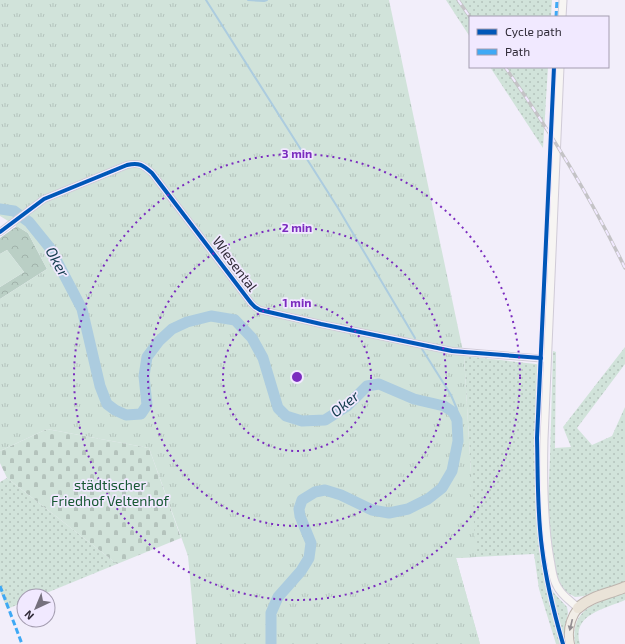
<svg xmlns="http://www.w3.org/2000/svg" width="625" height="644" font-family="'Exo 2',sans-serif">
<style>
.grass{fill:url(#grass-dots)}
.forest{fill:url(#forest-crowns)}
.cemetery{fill:url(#cemetery-stones)}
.park{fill:url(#park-tufts)}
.pitch{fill:#d1e3da}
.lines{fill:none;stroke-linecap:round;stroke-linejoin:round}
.stream{stroke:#acccdf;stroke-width:2}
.river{stroke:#acccdf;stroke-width:11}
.tertiary-casing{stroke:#d0cbd7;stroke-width:8}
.secondary-casing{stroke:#d0cbd7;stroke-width:9}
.primary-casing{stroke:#bdb4ae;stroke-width:10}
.motorway-casing{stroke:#bdb4ae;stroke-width:12}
.tertiary{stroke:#fdfcfe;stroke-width:6}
.secondary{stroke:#f7f5f3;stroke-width:7}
.primary{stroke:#f1ede7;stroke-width:8}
.motorway{stroke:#eae3d8;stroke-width:10}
.rail-casing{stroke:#c4c3c6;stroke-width:3.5}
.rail{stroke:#f1e9ff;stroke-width:2;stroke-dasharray:6;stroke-linecap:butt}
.quiet{stroke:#3fa9f5;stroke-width:3;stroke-dasharray:6 3;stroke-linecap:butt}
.cycleway-casing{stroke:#f1e9ff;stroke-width:6}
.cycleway{stroke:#0057b8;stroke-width:4}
.oneway{fill:#918c90}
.ring{fill:none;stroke:#7b2cbf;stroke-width:2;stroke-dasharray:2 4}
.labels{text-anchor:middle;stroke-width:3.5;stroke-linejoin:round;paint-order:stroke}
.street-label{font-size:14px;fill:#312c39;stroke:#f1e9ff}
.park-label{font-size:14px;fill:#175833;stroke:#f1e9ff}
.water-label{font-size:15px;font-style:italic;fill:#143d4e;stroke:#f1e9ff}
.centre{fill:#7b2cbf;stroke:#f1e9ff;stroke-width:2}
.ring-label{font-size:12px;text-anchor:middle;font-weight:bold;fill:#7b2cbf;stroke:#f1e9ff;stroke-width:3.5;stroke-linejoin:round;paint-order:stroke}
</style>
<defs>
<pattern id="grass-dots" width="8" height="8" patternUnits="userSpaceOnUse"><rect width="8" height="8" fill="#d1e3da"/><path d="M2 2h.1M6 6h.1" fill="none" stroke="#b4c3bc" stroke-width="1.8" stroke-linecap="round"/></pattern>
<pattern id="forest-crowns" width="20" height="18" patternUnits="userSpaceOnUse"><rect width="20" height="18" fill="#bacfc5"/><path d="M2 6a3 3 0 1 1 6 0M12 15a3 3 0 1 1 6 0" fill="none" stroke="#a0b2aa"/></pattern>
<pattern id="cemetery-stones" width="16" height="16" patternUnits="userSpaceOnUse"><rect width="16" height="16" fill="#d1e3da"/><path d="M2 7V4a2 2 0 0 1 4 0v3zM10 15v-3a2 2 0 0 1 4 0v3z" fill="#b4c3bc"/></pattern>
<pattern id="park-tufts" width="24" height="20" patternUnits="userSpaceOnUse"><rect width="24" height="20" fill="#d1e3da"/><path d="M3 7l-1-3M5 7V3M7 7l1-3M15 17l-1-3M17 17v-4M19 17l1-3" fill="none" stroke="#b4c3bc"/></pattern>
</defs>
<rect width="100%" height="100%" fill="#f2eefa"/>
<!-- grass -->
<g class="grass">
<path d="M446,0H552L551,17H470V37Z"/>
<path d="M490,67H548L543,148Z"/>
<path d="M625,347V364L577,428L592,445L612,436L625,407V584L619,586L591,593L584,596L575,597L568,593L563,589L558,582L555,568L552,551L548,499L550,458L553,351L556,352L555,448L571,447L563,427Z"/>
<path d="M464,356L536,364L543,366L537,479L539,518L542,549L548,581L554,593L567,607L568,613L564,634L565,644H556L539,589L534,554L456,558L480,644L312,586L471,474Z"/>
<path d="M7,478L117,564L39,596H24V602L7,609L0,591V482Z"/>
<path d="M625,592V600C605,609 571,614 580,644H575C570,606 598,604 625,592Z"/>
</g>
<!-- forest -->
<path class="forest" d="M17,226L28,233L47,269L0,299V287L24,272L7,250L0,254V238Z"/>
<!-- cemetery -->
<path class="cemetery" d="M47,429L149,448L181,538L117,564L7,478L0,463V451Z"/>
<!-- park -->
<path class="park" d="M0,0H389L464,356L476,557L456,558L480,644H196L188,556L149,448L47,429L0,451V299L47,269L28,233L0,216Z"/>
<!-- pitch -->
<path class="pitch" d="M7,250L24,272L0,287V254Z"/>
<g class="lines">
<!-- stream -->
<g class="stream">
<path d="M206,0L338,208L415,338"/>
<path d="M248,0L264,1L267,0"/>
<path d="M422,349L451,395L457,409V420"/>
</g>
<!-- river -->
<path class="river" d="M0,209L14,211L29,222L50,248L82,309L100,386L107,404L115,410L126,415L141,414L147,405L144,376L147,357L159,341L172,329L187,322L211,316L235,320L252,338L263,358L278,408L286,416L302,421L325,420L347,406L367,386L379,384L414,399L444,406L453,412L457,420L458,441L452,471L442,488L428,499L408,509L389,513L372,510L341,495L325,490L315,492L302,500L299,509L300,516L311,543L309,558L301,571L278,597L271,613V644"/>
<defs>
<path id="tertiary" d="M0,232L44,199L127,165C139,162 143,165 152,173L251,303L255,307L260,310L321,324L452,351L547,359"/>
<g id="secondary">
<path d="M562,17L563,0"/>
<path d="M560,67L544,439C543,479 543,520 550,559C552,568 552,578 557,586C561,595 571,601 578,608"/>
</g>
<path id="primary" d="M570,644C567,631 570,619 578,608"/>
<path id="motorway" d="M578,608C591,596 609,594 625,587"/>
</defs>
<!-- tertiary casing -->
<use href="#tertiary" class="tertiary-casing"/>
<!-- secondary casing -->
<use href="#secondary" class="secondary-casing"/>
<!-- primary casing -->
<use href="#primary" class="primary-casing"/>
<!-- motorway casing -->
<use href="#motorway" class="motorway-casing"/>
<!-- tertiary -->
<use href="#tertiary" class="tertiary"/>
<!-- secondary -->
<use href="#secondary" class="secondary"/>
<!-- primary -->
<use href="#primary" class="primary"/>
<!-- motorway -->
<use href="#motorway" class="motorway"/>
<defs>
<g id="rail">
<path d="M458,0L470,17"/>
<path d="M505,67C550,131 591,198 625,268"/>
</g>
</defs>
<!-- rail casing -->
<use href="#rail" class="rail-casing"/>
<!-- rail -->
<use href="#rail" class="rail"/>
<!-- quiet -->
<g class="quiet">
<path d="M556,17L557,0"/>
<path d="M0,586L22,644"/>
</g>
<defs>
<g id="cycleway">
<path d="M554,67L537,438C538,475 537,512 542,548C546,581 554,613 563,644"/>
<path d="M0,232L44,199L127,165C139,162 143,165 152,173L251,303L255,307L260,310L321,324L452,351L464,352L541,358"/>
</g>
</defs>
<!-- cycleway casing -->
<use href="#cycleway" class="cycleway-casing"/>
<!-- cycleway -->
<use href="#cycleway" class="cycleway"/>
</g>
<!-- one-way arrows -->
<defs><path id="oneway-solid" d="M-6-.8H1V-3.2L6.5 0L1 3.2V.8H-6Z"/></defs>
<use class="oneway" href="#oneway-solid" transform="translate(571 625) rotate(103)"/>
<!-- distance rings -->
<g class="ring">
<circle cx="297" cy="377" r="74"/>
<circle cx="297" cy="377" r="149"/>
<circle cx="297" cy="377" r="223"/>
</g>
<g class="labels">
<!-- street labels -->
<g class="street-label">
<text transform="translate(235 264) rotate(53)" y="5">Wiesental</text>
</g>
<!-- park labels -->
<g class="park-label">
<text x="110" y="490">städtischer<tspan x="110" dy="16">Friedhof Veltenhof</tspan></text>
</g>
<!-- water labels -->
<g class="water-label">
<text transform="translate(57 262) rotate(61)" y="5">Oker</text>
<text transform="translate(345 404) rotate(-39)" y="5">Oker</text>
</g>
</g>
<circle cx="297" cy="377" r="6" class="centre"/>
<g class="ring-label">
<text x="297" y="158">3 min</text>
<text x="297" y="232">2 min</text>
<text x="297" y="307">1 min</text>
</g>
<!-- legend -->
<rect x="469" y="16" width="140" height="52" fill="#f1e9ff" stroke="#a49db0"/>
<rect x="477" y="29" width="20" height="6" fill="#0057b8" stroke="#a49db0"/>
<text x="505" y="36" font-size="12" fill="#312c39">Cycle path</text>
<rect x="477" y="49" width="20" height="6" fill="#3fa9f5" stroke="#a49db0"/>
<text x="505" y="56" font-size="12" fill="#312c39">Path</text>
<!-- north arrow -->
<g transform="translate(36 608) rotate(224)"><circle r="19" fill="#f1e9ff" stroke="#a49db0"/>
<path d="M0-3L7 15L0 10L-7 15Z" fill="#75707d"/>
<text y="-6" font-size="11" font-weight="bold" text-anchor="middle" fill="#312c39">N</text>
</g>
</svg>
